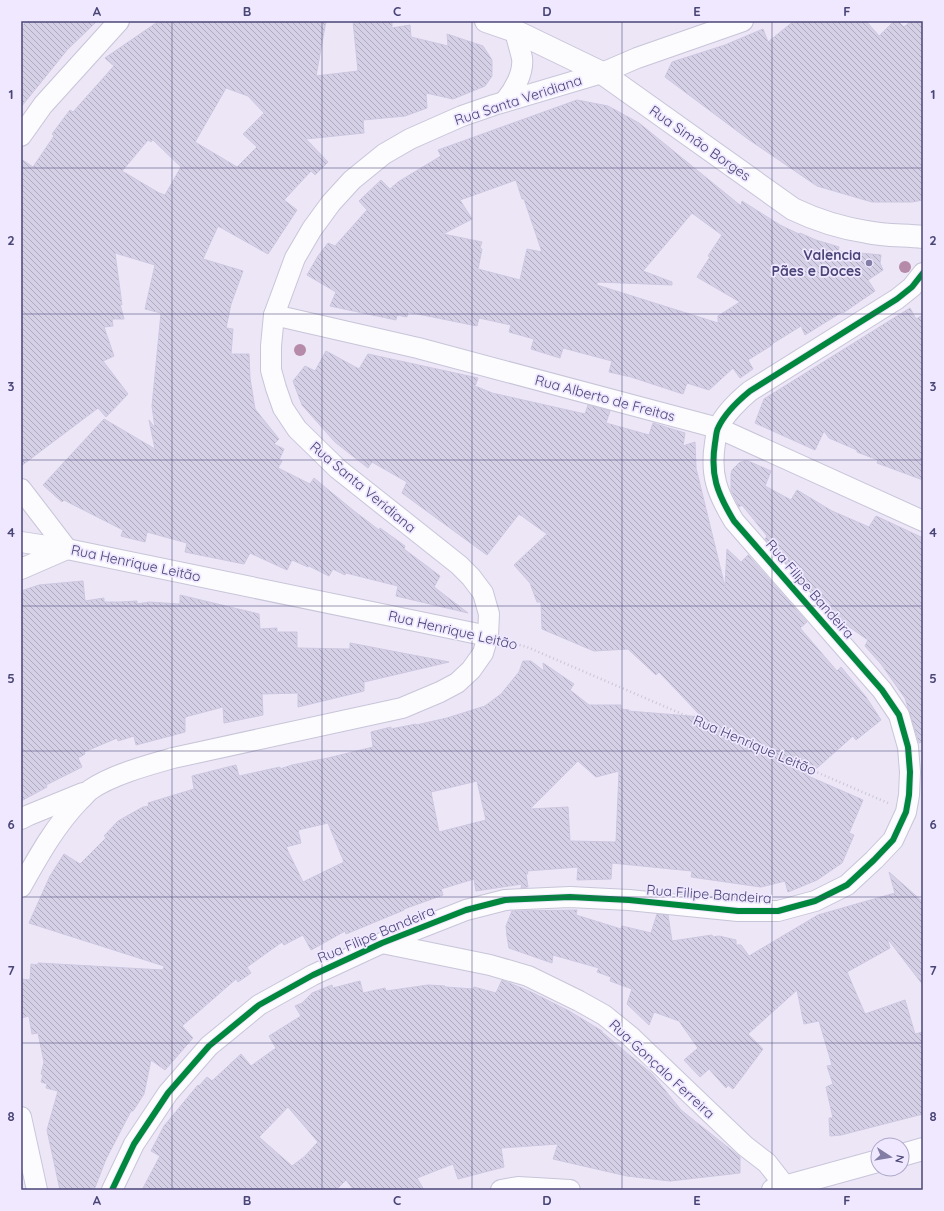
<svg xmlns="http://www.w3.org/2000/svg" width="944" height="1211" font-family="Quicksand,sans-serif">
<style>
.building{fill:url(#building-back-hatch);stroke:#cdc8e0;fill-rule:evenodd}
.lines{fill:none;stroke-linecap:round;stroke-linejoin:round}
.minor-casing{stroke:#c8c5d8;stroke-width:22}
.tertiary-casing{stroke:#c8c5d8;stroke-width:24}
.secondary-casing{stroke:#c9c5da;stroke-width:24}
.path{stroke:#c8c6d6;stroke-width:2.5;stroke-dasharray:1 3;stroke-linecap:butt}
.minor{stroke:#fcfbfe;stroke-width:20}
.tertiary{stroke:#fcfbfe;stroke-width:22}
.secondary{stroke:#fcfbfe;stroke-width:22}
.cycleway-casing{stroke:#f0e8ff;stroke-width:8}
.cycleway{stroke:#00873e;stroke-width:6}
.tree{fill:#b68ba9}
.grid{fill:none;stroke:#494577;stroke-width:1;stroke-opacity:0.55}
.poi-dot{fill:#827da4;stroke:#f0e8ff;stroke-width:1.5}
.labels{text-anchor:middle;stroke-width:3.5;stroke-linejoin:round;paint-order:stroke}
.street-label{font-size:14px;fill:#494577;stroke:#f0e8ff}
.poi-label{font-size:14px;font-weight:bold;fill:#494577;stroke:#f0e8ff;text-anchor:end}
.neatline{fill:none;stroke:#494577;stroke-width:1.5}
.grid-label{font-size:13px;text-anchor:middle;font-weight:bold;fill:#494577}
</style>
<defs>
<pattern id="building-back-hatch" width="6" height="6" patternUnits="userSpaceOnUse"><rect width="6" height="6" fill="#d5d0e6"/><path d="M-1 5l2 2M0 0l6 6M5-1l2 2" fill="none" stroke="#afabbf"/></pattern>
</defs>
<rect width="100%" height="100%" fill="#ece6f7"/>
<!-- building -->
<g class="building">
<path d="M28,21H97L67,50L21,107V26Z"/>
<path d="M159,21H326L316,76L358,71L353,21H392V28L410,25L411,37L448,46L447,34L483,46L492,60V76L485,86L453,99L426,93L427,108L405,116L363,120L364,133L306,139L328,162L315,175L311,171L284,200L297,210L268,254L218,226L203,259L243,271L231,304L226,328L233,329L231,354H249L250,378L255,409L279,439L274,444L284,449L279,460L282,461L278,468L310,484L314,478L354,511L379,530L380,528L405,546L404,549L440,576L434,587L468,613L396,596L398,586L346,573L345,575L333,569L329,576L309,566L308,567L292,560L287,570L250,553L244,564L185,552L187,543L147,532L145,542L121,536L123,530L64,500L62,502L43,485L104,419L155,449L149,420L155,428L152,406L161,313L145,309L155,265L115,253L122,305L120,304L124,319H112L113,326L104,327L114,356L103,361L128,394L106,417L98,408L21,466V159L33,167L54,136L52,134L70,110L73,112L114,66L105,58ZM226,88L248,96L264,113L243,134L257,147L237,167L195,142ZM148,140L151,142L153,140L181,167L165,195L159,193L122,171Z"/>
<path d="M794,21H866L879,36L894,21H898L904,27L911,21H923V200L912,202H872L817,186L748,139L665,77L672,62L725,45L763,29L768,42Z"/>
<path d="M577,100L608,106L639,123L741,206L742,201L780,225L799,234L800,233L816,240L839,247L838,251L881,255L880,263L883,270L868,280L875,291L843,313L842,312L805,335L801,326L772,344V345L748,360L753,369L740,378L733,368L709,390L687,383L683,394L631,377L609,372L612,361L563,348L560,358L531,349L534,339L509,332L511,325L479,318L477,326L408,312L407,317L397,315L396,320L330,306L336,292L307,275L318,256L328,243L335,246L367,210L359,201L381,180L390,189L398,182L441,156L438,150ZM516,180L522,199H524L542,252L527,249L520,280L478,269L482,249L480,248L482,242L443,234L472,219L460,200ZM692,213L722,235L708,256L710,257L697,277L740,302L718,316V323L597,285V282L672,285V282L643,271Z"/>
<path d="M910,308L916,319L923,315V480L877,463L878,460L857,452V450L829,438L824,431L815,450L755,423L764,399Z"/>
<path d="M326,351L359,369L368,354L478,378L475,386L492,393L585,414L588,405L610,411L606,423L649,435L653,423L685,433L683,446L695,442L696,468L725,587L727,549L741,562L748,555L807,622L800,628L837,671L841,667L866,697L881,720L856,740L853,736L808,776L863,800L849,833L854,835L842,863L817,880L788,892L785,881L761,887L691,877L692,871L612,863L611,879L577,880L578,867L527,871L528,874H526L528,887L521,888L522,884L476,891L474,879L441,889L443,895L404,909V910L346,934L345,931L311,950L303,935L284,945L282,942L247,967L251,973L238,982L236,979L182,1026L193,1038L165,1070L151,1060L144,1094L133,1111H131L106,1159L94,1190H60L47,1130L58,1091L46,1088L47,1084L41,1082L43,1075L41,1074L44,1062L38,1033L32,1034L29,1016L21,1018V979L30,980L31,964L38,965V963L163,970L164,966L29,923L50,876L64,854L80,864L106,838L104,836L118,821L143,807L149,806L148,803L194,789L192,776L236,765L239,776L280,767V769L292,765L328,758L373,747L371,732L391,727V729L416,724V725L447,718L485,706L501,694L519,672L523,661H531L544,671L543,663L574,684L570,690L589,705H621V709L629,710L628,711L702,717L659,672L656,675L628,649L594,651L542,629L541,602H537L530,583L514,565L547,534L519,514L487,555L402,493L407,482L372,462L368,468L335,442L302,405L293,381L305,366L315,371ZM578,761L596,777L619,771L616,842L570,841L568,807L530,809ZM477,781L486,820L439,832L431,792ZM328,823L344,862L303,882L286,847L301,843L298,830Z"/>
<path d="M744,461H748L771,471L765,486L791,500L797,490L832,511L869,527L876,516L923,538V742L919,743L905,698L881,664L865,646L868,640L845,624L827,604L824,607L765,539L767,536L742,505L739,507L731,490V474L732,470L739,463Z"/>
<path d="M83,581L85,601L104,598V602H120L137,601V604L149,602L180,604V595L259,614L260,629L277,628V632H297V648L350,649V643L449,662L364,682V691L298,707V693L262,694L263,715L224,723L223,707L185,717V732L136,745L134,736L118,741L117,738L84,752L85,754L78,758L82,767L46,785L47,787L21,801V591L39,585Z"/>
<path d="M889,872L923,902V985L887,938L890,948L847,972L865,1014L905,1000L915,1034L923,1032V1114L841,1135L830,1136L829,1118H833L826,1087L833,1084L827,1066L832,1065L819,1021L804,1024L797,990L748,1034L763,1049L733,1089L728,1085L726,1088L709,1069L700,1077L684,1060L698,1048L679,1021L654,1012L649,1025L627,1004L632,989L610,981L611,977L597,972L599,968L553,955L552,963L509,948L507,936L506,926L512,911L577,910L576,915L621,929L622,926L651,933L657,914L668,915L672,941L712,935L713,937L719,936L736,940V945H741L749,956L818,915L895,893Z"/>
<path d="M502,980L529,991L569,1011L602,1031V1032L652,1074L681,1110L740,1157V1173L670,1181L627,1176L553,1159L558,1144L501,1148L504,1167L458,1179L453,1164L417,1178L424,1190H354L346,1180L336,1190H142L160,1156L151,1151L164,1126L198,1085L199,1086L207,1077L212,1081L241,1054L251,1066L276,1048L269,1036L301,1016L295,1006L302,1003L312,993L332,985L333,988L360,981L363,993L385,988L386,991L428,985L445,986V987L473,989L474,987L496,993ZM288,1107L318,1142L304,1157L292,1166L259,1137Z"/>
</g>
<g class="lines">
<defs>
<g id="minor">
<path d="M505,101C514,90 524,73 522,58C520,49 517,40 515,31"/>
<path d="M21,136L43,105L119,21"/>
<path d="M274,315L418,348L718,428L923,521"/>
<path d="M21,489L67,549L21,569"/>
<path d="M21,542L67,549L488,636"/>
<path d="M21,819L29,815L83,793"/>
<path d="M21,887C38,857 55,826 79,801C83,798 86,793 90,790C111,775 148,765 173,758L402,708L440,692L457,683L471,670L483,653L488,636L489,614L483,593L471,577L459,565L338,469L297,429L283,408L276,388L271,370V346L274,315L295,258L312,229L331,203L352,180L384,154L410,139L462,116L494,105L602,73L637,58L743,21"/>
<path d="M382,943L490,965L528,976L579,1001L604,1015L630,1036L745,1146L767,1163L785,1186"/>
<path d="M21,1117L37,1190"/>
<path d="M112,1190L134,1144L168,1093L209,1046L259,1005L313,975L382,943L466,910L505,900L570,897L629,900L738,911H778L815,901L847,885L874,860L893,840L906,812L909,795L910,772L908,747L899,715L882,690L734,521C717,493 710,475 715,443C716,438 716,432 718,428C724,415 739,400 750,391L897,299L912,287L923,273"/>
<path d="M501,1190L518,1187L570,1190"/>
</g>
<path id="tertiary" d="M486,21L515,31L602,73L793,209C816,220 841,228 867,232C885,236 904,235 923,237"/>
<g id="secondary">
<path d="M902,1155L923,1149"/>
<path d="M773,1190L878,1161"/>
</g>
</defs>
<!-- minor casing -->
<use href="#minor" class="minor-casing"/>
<!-- tertiary casing -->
<use href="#tertiary" class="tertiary-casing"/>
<!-- secondary casing -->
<use href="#secondary" class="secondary-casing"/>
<!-- path -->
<path class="path" d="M508,642L527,647L888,803"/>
<!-- minor -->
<use href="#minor" class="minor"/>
<!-- tertiary -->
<use href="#tertiary" class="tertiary"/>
<!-- secondary -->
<use href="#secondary" class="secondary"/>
<defs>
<path id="cycleway" d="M112,1190L134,1144L168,1093L209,1046L259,1005L313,975L382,943L466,910L505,900L570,897L629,900L738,911H778L815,901L847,885L874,860L893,840L906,812L909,795L910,772L908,747L899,715L882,690L734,521C717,493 710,475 715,443C716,438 716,432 718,428C724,415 739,400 750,391L897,299L912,287L923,273"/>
</defs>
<!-- cycleway casing -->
<use href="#cycleway" class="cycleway-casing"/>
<!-- cycleway -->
<use href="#cycleway" class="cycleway"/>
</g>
<!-- trees -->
<g class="tree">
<circle cx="905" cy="267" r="6"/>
<circle cx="300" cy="350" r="6"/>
</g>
<!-- grid -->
<path class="grid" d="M172,21V1190M322,21V1190M472,21V1190M622,21V1190M772,21V1190M21,168H923M21,314H923M21,460H923M21,606H923M21,751H923M21,897H923M21,1043H923"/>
<!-- markers -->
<circle class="poi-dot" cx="869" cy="263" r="4"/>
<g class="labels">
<!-- street labels -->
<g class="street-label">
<text transform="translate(518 100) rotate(-18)" y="5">Rua Santa Veridiana</text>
<text transform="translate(700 143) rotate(35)" y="5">Rua Simão Borges</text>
<text transform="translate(605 398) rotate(15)" y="5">Rua Alberto de Freitas</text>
<text transform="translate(363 487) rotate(40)" y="5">Rua Santa Veridiana</text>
<text transform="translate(136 563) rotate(12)" y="5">Rua Henrique Leitão</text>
<text transform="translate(810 589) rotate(49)" y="5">Rua Filipe Bandeira</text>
<text transform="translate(453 630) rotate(13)" y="5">Rua Henrique Leitão</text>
<text transform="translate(755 745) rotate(23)" y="5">Rua Henrique Leitão</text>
<text transform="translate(709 894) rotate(4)" y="5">Rua Filipe Bandeira</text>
<text transform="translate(376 934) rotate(-23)" y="5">Rua Filipe Bandeira</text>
<text transform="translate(662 1069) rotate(43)" y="5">Rua Gonçalo Ferreira</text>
</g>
<!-- poi labels -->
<g class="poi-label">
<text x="861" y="260">Valencia<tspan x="861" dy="16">Pães e Doces</tspan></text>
</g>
</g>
<!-- border -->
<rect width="944" height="1211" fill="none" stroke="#f0e8ff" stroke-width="44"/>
<!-- north arrow -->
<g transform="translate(890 1157) rotate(102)"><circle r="19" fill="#f0e8ff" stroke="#ada7c9"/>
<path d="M0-3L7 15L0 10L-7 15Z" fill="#827da4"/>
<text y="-6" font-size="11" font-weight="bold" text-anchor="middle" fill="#494577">N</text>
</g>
<rect x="22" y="22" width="900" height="1167" class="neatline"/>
<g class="grid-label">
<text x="97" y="16">A</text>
<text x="247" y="16">B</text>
<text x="397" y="16">C</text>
<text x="547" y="16">D</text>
<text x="697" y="16">E</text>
<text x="847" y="16">F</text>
<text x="11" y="99">1</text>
<text x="933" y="99">1</text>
<text x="11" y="245">2</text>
<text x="933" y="245">2</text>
<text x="11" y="391">3</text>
<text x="933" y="391">3</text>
<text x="11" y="537">4</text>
<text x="933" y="537">4</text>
<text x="11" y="683">5</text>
<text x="933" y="683">5</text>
<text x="11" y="829">6</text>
<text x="933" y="829">6</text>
<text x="11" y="975">7</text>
<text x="933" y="975">7</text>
<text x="11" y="1121">8</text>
<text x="933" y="1121">8</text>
<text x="97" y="1205">A</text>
<text x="247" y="1205">B</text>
<text x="397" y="1205">C</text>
<text x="547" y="1205">D</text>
<text x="697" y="1205">E</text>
<text x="847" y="1205">F</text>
</g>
</svg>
